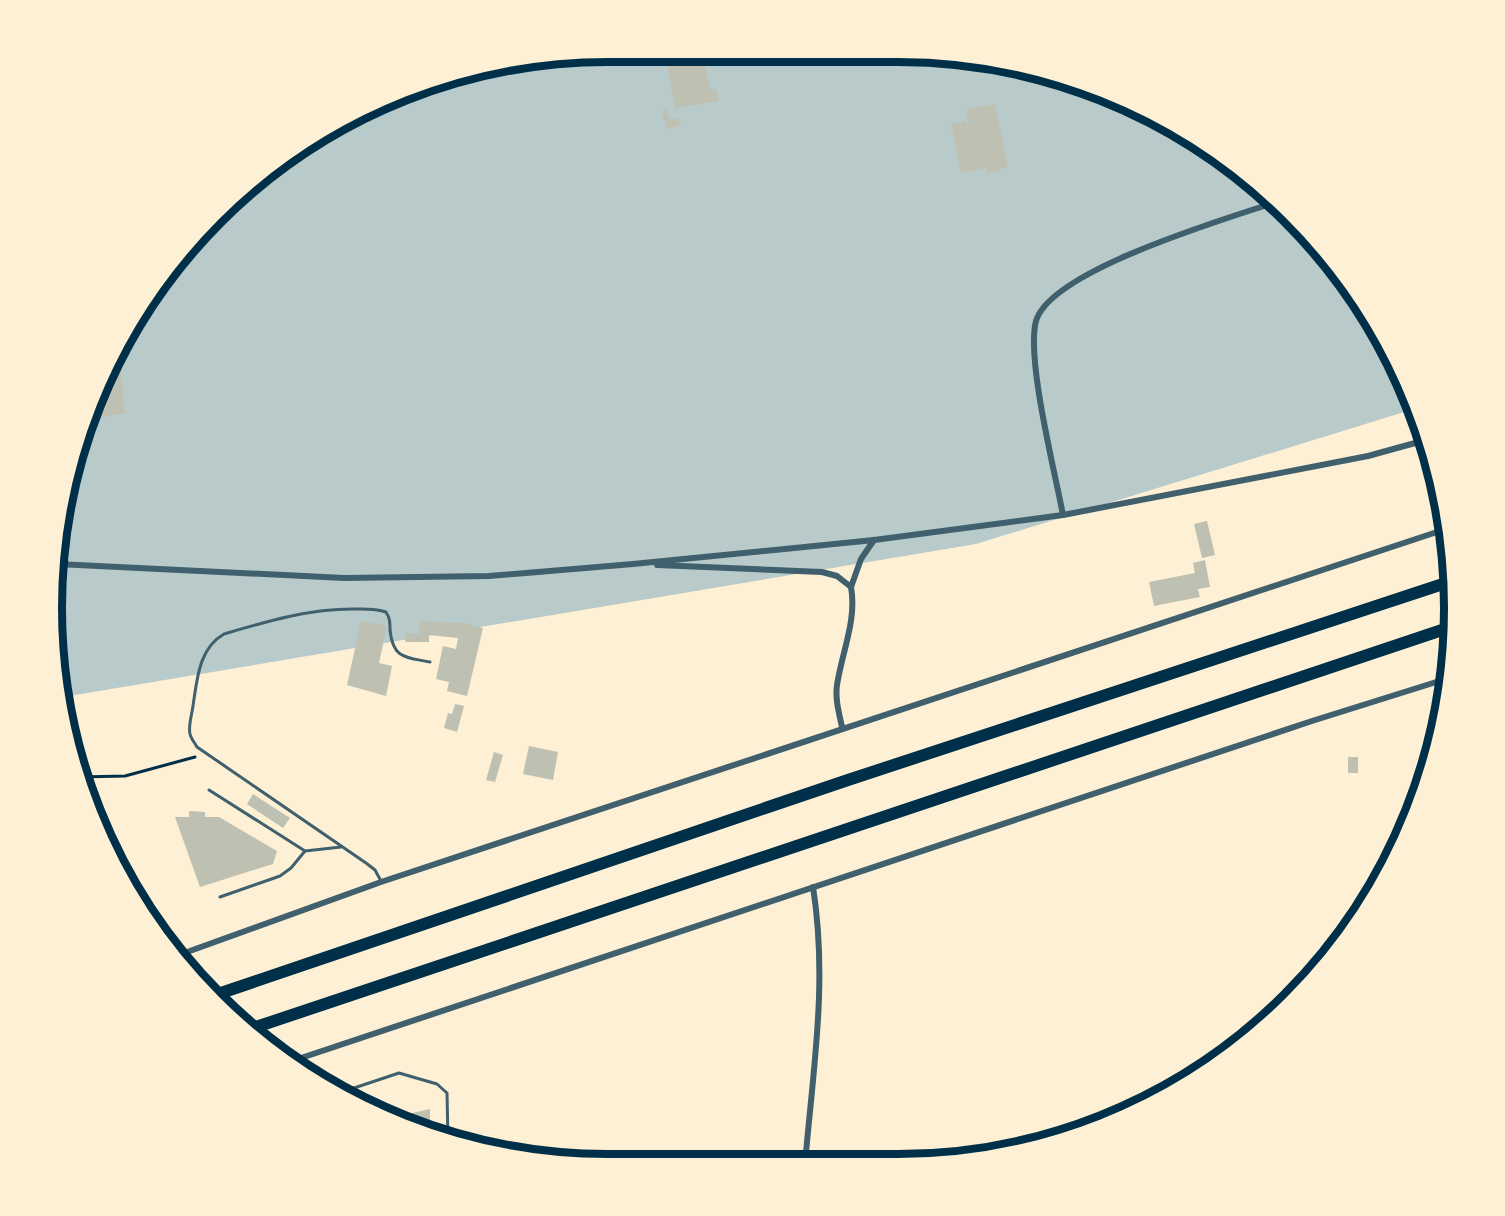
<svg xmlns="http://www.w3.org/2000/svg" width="1505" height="1216" font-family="'Source Sans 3',sans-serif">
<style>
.green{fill:#b9caca}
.building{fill:#bec0b2}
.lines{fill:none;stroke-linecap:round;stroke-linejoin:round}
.path{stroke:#003049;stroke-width:3}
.service{stroke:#3f606c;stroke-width:3}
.minor{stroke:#3f606c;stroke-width:6}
.motorway{stroke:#003049;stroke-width:12}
.rim{fill:none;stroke:#003049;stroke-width:8}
</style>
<rect width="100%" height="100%" fill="#fdf0d5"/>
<!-- green -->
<path class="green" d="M608,51L934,52L1110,93L1265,189L1339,269L1396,361L1414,409L976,544L63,697L51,608L70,464L126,329L214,214L330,125L464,70Z"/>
<!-- building -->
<g class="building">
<path d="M664,51H702L710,90L716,89L719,101L675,108Z"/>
<path d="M513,63L495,70L493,66Z"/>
<path d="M1082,87L1110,93L1116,99L1100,102L1097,91L1084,94Z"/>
<path d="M995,104L1008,167L987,174L986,168L961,173L951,124L965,121L966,124H969L966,110Z"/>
<path d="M666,109L670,120L678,118L681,125L667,129L662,111Z"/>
<path d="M118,347L125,413L96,418L95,410L92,411Z"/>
<path d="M1207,521L1215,555L1202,558L1194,524Z"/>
<path d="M1205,560L1210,587L1198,589L1200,597L1154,606L1149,582L1195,573L1193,563Z"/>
<path d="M361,621L387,626L379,663L392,666L386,696L347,685Z"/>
<path d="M420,621L462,623L483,628L467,696L447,691L449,682L436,679L443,646L456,649L458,638L429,635V642H405L406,633L419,634Z"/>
<path d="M455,704L464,706L457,732L444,728L448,713L452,714Z"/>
<path d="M529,746L558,752L553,780L523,774Z"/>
<path d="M494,752L503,755L495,782L486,780Z"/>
<rect x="1348" y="757" width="10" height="16"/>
<path d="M253,794L290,818L283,828L247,804Z"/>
<path d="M189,811L205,812V817H219L277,851L273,864L200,887L175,817H189Z"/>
<path d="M430,1109V1133L390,1118Z"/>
</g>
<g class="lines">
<!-- path -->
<path class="path" d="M79,777L125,776L195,757"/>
<!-- service -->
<g class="service">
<path d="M209,790L305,851"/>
<path d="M381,881L375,870L366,863L197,747C195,743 191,739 190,734C188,726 192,714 193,706C197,679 199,648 224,634C268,621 308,609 353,609C364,609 375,608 386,612C390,618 390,623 390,630C393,659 405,657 430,662"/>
<path d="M220,897L280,876L291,868L305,851L341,847"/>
<path d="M339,1093L399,1073L437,1084L447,1093L448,1140"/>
</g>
<!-- minor -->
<g class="minor">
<path d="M1063,515C1055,472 1026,359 1036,321C1051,270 1226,219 1276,202"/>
<path d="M57,564L344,578L489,576L633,564L874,540L1063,515L1368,456L1426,440"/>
<path d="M657,565L822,572L837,576L851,587C857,620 842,652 837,685C835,699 839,713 842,727"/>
<path d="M851,587L861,559L874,540"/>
<path d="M176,956L381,882L1446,529"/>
<path d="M289,1062L1312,721L1449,678"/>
<path d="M805,1164C813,1069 828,982 813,887"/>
</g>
<!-- motorway -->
<g class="motorway">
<path d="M212,996L848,780L1452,581"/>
<path d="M247,1030L1451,627"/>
</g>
</g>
<!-- crop -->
<path d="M0 0H1505V1216H0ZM608 62H898A546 546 0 0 1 1444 608V608A546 546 0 0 1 898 1154H608A546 546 0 0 1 62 608V608A546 546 0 0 1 608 62Z" fill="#fdf0d5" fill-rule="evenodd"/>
<path class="rim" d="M608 62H898A546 546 0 0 1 1444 608V608A546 546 0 0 1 898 1154H608A546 546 0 0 1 62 608V608A546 546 0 0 1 608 62Z"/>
</svg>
